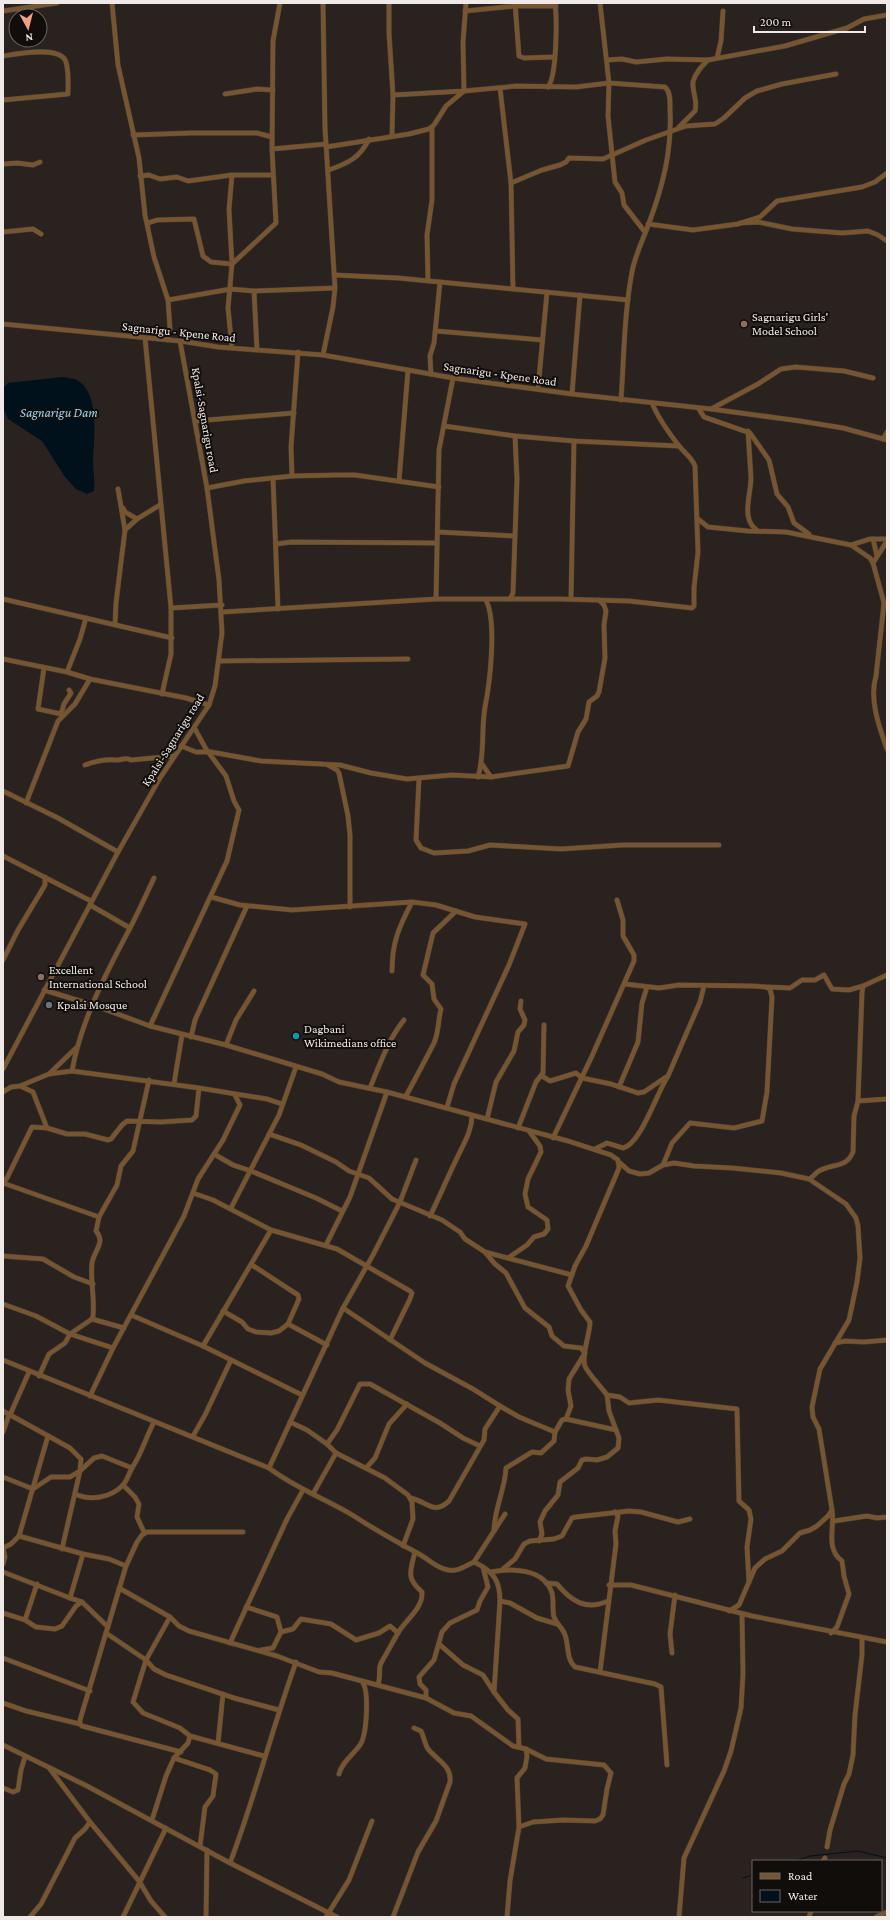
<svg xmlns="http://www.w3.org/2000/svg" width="890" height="1920" font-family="'Crimson Pro',serif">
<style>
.water{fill:#00111c}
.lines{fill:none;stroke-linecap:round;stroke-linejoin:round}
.stream{stroke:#00111c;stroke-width:1}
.minor-casing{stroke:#453e3a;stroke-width:5.5}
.minor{stroke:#765530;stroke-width:4.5}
.education-dot{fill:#8d6e63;stroke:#100d0b;stroke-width:1.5}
.worship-dot{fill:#6b7280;stroke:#100d0b;stroke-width:1.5}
.culture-dot{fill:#0f9aa8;stroke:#100d0b;stroke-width:1.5}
.labels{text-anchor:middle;stroke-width:4;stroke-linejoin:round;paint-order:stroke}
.poi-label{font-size:12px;fill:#efeae7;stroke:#100d0b;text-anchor:start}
.street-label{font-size:12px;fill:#efeae7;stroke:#100d0b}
.water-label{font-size:13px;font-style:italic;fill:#9ad4f3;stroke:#100d0b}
</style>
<rect width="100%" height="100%" fill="#29221e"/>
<!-- water -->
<path class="water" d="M62,377C67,378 73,378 77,380C100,392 94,439 93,460C93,470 95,481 94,491L87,494L76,489L65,477L42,441L8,419L3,408V388L8,383Z"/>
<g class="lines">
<!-- stream -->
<g class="stream">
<path d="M795,1861L810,1856L858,1851L887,1858"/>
<path d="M743,1878L753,1875"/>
</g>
<defs>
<g id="minor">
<path d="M112,3L118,65L139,158L145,215L154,257L168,300L170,329L167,340"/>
<path d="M323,3L325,128L335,288L333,307L323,355"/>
<path d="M389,3V33L393,95L392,136"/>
<path d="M515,3L519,56L524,58L554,57"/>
<path d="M600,3L609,83L665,87C671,92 670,103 670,110C672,150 663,186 649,223C643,240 635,255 632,272C624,314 624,358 621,400"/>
<path d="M3,11L57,3"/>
<path d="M465,11L516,6H556"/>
<path d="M3,56C16,54 61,45 66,62C69,72 68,84 68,94L3,100"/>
<path d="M717,58L721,41L723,11"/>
<path d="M607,60L622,59L636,62L667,59L708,60L785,46L847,28L864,19L887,15"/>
<path d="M548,87C557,76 557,19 555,3"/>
<path d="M500,88L511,183L513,289"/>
<path d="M225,94L257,89L273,90"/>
<path d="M393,95L464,91L517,86L576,87L609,83L608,116L615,182L622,193L624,205L645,232"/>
<path d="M679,127L695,111C698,101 692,92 693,82C695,73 702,66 708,60"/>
<path d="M133,135L191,133H257L272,137"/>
<path d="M326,147L409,134L429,129L434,125L446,106L464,91L463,42L466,3"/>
<path d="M272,149L326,144"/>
<path d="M3,164L17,163L33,165L40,162"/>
<path d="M329,170C348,163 360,158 369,139"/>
<path d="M232,175L229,209L232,264L228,308L232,348"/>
<path d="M140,176L149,175L160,179L177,177L188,181L232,175H272"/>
<path d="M511,183L542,170L560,165L566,162L569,158L603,159L646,140L686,126L715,124L724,118L745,98L757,91L782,84L836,74"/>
<path d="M148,223L157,220L194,219L203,256L211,262L232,264L276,223L272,149L273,41L280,3"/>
<path d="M740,223L758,222L792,229L842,233L868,231L878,235L887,241"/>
<path d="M648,224L693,230L738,224L760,217L777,201L862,187L875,182L887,173"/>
<path d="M3,232L33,229L41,234"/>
<path d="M334,275L398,278L628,300"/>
<path d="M428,281L427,235L432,200V127"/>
<path d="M254,291L257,350"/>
<path d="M168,300L231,289L254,291L335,288"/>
<path d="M3,324L180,341L218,347L323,355L453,378L572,394L711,409L800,421L843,428L887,440"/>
<path d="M436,331L542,340"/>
<path d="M145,338L171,608V654L162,694"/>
<path d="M431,374L430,356L434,343L440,282"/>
<path d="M538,389L547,292"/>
<path d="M572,394L580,295"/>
<path d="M699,409L704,417L750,433L769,460L777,494L788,507L794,523L809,534"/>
<path d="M711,409L758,384L781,369L796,367L844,371L873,378"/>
<path d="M195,421L294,413"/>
<path d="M444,426L515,436L574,441L679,446"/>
<path d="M748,431C749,447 750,463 751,478C751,495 740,520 758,531"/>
<path d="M883,439L887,432"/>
<path d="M292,476L291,447L298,352"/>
<path d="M273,478L278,609"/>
<path d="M399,481L408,370"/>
<path d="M207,488L244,481L292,476L337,475H355L439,487"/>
<path d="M123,508L125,512L137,519L160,505"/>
<path d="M698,519L708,527L748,531L786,532L851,545L870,539H887"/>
<path d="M125,530L137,519"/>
<path d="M438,532L515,536"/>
<path d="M873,539L877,556"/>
<path d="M276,544L291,542L437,543"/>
<path d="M851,545L870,558L873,563L884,603L876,676C869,699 879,727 887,749"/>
<path d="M873,563L887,541"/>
<path d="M3,599L172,638"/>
<path d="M436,599L439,450L453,378"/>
<path d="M510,599L513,593L517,479L515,436"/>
<path d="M571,599L574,441"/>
<path d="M171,608L222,605"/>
<path d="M222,612L436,599H559L629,601L692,608L694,606V588L698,552L695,466C692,458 685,453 679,446C669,433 658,418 652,403"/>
<path d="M115,625L116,603L125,530L118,489"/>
<path d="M3,659L67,672L90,679L186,698L209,705"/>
<path d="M220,661L408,659"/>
<path d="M44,668L38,709L61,714L64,704L71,693L69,690"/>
<path d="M67,672L80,639L86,618"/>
<path d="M181,746L196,752H211L261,761L340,765L371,773L407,779L452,775L491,777L568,766L578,732L586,719L589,702L597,696L599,692L605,658L604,625L606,611L604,605L599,600"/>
<path d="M482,764L491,777"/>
<path d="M85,765C96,761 104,759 116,760C123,760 125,757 131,760L174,756"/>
<path d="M328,765L337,770L339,773L348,816L350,835V907"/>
<path d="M478,777C485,754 481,730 485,707C490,682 497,622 486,600"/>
<path d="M419,779L416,840L421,848L434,853L468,851L490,845L561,849L623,845H719"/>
<path d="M3,791L58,818L118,852"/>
<path d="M26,803L58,721L75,704L90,679"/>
<path d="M3,856L91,901"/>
<path d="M211,897L240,905L292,910L412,902L436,905L475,917L525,924L509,965L454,1084L447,1107"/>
<path d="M90,905L130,928"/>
<path d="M3,960L18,930L45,885V877"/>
<path d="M392,971C392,942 399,927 412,902"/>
<path d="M625,984L659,988L679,985L752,986L766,987L770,989L772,997L767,1092L762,1121L734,1128L690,1123L672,1143L663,1165"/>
<path d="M768,987L790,988L802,980H815L824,975L832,989L849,990L863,986"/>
<path d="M44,990L93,1005L150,1026L226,1045L322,1074L339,1082L387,1092L568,1141L611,1155L618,1160L619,1168L586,1246L575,1266L568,1286L581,1310L590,1322C590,1334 581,1356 585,1366C587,1372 602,1388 607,1395L620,1397L629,1403L658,1400L737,1409L739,1501L749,1510L751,1519L747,1547L749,1582"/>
<path d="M150,1026L227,861L239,810L234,801L226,776L206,749L195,729"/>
<path d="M191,1037L195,1020L247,906"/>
<path d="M226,1045L236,1020L254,991"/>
<path d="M3,1069L118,852L160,778L209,705L215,686L222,633L219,580L207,488L180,341"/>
<path d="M72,1071C81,1021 105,975 129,930C138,913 146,895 154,878"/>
<path d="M50,1073L76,1048"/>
<path d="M542,1076L550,1081L576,1073L582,1078L611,1084L638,1093L644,1092L666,1077"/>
<path d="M174,1084L182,1035"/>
<path d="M20,1086L33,1092L47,1128"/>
<path d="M619,1087L638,1042L642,1003L647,987"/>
<path d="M370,1088C379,1066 389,1038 404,1020"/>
<path d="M3,1092L11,1087L20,1086L49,1074L72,1071L199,1088L267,1099L282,1104"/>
<path d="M406,1096C415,1079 425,1061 434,1043C439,1032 438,1020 441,1009L434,999L432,984L423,975L433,933L456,911"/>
<path d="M858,1101L887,1099"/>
<path d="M487,1119L496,1082L514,1051L518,1032L524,1025L525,1020L520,1009L521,1001"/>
<path d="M518,1128L536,1082L543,1073L544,1025"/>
<path d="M269,1134L301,1145L336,1162L349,1171L369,1178L392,1199L442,1220L460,1232L465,1239L485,1252L495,1264L506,1273L525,1308L549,1327L552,1336L564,1346L581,1348L585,1353L569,1379L568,1390L571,1406L566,1419"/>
<path d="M553,1138L592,1056L634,961V955L623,936V920L617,900"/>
<path d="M595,1149L607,1143L623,1148C641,1144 657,1092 668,1076L700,1002L704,986"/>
<path d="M214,1154L233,1165L251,1171L316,1198L342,1211"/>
<path d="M620,1163L629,1171L640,1174L649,1173L663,1165L674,1163L694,1166L732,1168L781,1173L809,1179L846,1204L856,1218L858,1226L860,1258L857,1282L849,1320L820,1369L812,1407L813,1417L819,1429L832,1510L828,1516L817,1526L810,1530L800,1533L782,1551L765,1559L755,1568L739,1605L729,1611"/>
<path d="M809,1179C814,1177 815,1173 819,1171C832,1163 846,1169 853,1152L854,1116L858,1101L862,993L863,986L887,975"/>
<path d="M3,1183L7,1178L32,1127L47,1128L67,1134H85L108,1140L111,1139L122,1125L127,1121L161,1122L192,1120L196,1116L199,1088"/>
<path d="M3,1183L99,1217L117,1185L121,1166L133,1151L149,1080"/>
<path d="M193,1193L213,1200L271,1230L337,1249L410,1291L412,1293L410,1299L390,1340"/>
<path d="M231,1208L279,1115L296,1067"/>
<path d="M430,1216C440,1196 448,1176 458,1156C464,1143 472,1131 472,1115"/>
<path d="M326,1245L350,1197L387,1092"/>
<path d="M485,1252L572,1275"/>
<path d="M3,1256L43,1259L74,1277L93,1284"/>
<path d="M508,1258L527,1245L534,1237L544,1234L548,1229L547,1220L528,1207L525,1194L528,1179L541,1152L540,1146L529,1131"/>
<path d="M3,1304L36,1316L70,1334L113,1348"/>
<path d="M343,1308L425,1363L473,1389L500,1406L519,1417L555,1432L562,1420L566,1419L616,1430"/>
<path d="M223,1311L242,1322L248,1329L256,1332L271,1333L279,1331L288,1324L299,1299L298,1295L252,1265"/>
<path d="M131,1315L203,1346L302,1395"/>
<path d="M92,1319L124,1328"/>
<path d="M288,1324L327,1345"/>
<path d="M835,1343L845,1341L864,1342L887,1340"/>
<path d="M203,1346L271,1230"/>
<path d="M3,1360L269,1468C295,1488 326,1499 354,1516C375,1530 397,1542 419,1554C430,1560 436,1568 448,1570C458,1572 465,1566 474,1562C493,1571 500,1580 500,1601L494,1692L508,1710L518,1719L519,1747"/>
<path d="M39,1376L49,1354L65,1343L70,1334L92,1319L93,1316C95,1299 90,1280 92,1263C94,1250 106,1243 96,1231L99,1217"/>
<path d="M90,1396L113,1348L184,1216L198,1179L223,1140L240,1105L235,1095"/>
<path d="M3,1411L70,1448L81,1459L80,1471L62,1549"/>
<path d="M10,1415L29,1372"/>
<path d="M290,1422L307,1430L327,1444L336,1453L385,1478L408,1495L412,1502L413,1519L403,1546"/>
<path d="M3,1432L9,1415"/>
<path d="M193,1436L205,1415L231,1360"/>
<path d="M327,1444L337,1430L360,1384H370L440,1423L463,1438L480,1446"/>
<path d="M367,1467L375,1458L389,1424L407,1404"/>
<path d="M269,1468L343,1308L373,1255L400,1202L416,1160"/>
<path d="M3,1477L33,1489L51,1477H70L80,1471L94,1458L102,1456L132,1468C142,1453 146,1437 154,1422"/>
<path d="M123,1485L135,1497L139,1504L137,1517L144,1532"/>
<path d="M75,1494C90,1501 111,1498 123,1485C127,1481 129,1473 132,1468"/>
<path d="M313,1494L336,1453"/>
<path d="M411,1498C429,1503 434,1515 449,1501L484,1440L485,1429L500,1406"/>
<path d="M834,1521L867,1516L877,1518L887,1517"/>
<path d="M494,1531C494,1509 505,1490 506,1468L532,1452L541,1453L554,1441L555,1432"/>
<path d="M19,1536L83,1554L109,1559L126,1566"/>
<path d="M539,1541L542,1534L540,1522L545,1511L558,1495L560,1482L578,1468L582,1460L586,1459L597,1460L607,1457L618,1448L619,1438L609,1411L607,1395"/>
<path d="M83,1554L70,1598L82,1602L108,1627"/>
<path d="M474,1562L505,1514"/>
<path d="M3,1564L5,1557L3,1548L11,1544L19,1536L48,1436"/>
<path d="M503,1569L515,1559L524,1544L530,1541L554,1539L562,1536L572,1518L576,1517L629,1511L641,1512L678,1522L690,1519"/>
<path d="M3,1572L70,1598"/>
<path d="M491,1572C511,1568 544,1568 552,1593C554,1600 552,1609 554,1617C557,1625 563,1628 565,1635C569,1645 566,1659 575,1667L655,1684L661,1687L667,1765"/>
<path d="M546,1583L557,1584C571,1601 586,1611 608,1601"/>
<path d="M609,1585H631L752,1616L887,1642"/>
<path d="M119,1588L170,1617L179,1626L189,1631L277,1656L319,1672L332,1673L426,1698L454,1713L471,1716L513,1746L526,1749L546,1759L604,1765L611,1773L607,1789L603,1815L600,1819L595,1821L563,1820L533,1822L519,1827"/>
<path d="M500,1601L510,1603L537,1618L557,1624"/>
<path d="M246,1607L277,1617L281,1632"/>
<path d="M3,1613L25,1620L36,1627L55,1629L62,1626L76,1606L82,1602"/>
<path d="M170,1617L146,1660L133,1702L143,1713L180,1728L190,1736L264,1756"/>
<path d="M25,1620L37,1584"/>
<path d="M106,1633L146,1660L154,1669L166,1675L234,1698L279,1710"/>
<path d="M831,1633L837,1627L849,1594L844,1576L842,1561C825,1548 835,1529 832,1510"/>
<path d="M230,1643L287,1519L303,1490"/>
<path d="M439,1644L463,1665L483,1675L494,1692"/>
<path d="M261,1650L273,1648L281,1632L293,1629L301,1619L331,1624L356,1640L379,1633L390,1626L398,1633"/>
<path d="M672,1653L670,1634L675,1595"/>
<path d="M3,1658L90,1691"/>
<path d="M600,1672L616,1544L615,1531L618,1516L615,1512"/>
<path d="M378,1684C381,1677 378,1669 381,1663C387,1653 392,1643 398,1633C406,1619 423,1609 422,1592C406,1578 410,1572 415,1552"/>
<path d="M426,1698V1690L420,1684L419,1677L434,1660L442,1632L450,1623L477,1610L480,1601L488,1587L483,1567"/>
<path d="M3,1703L26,1711L80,1724"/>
<path d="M218,1743L223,1694"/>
<path d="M3,1745L87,1786L230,1863L337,1917"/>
<path d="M181,1752L82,1726L80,1724V1720L126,1566L137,1542L142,1535L147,1532H243"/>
<path d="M174,1758L210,1770L216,1774L213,1796L205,1807L200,1846"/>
<path d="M50,1769L90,1822L139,1881L151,1901L165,1917"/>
<path d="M339,1774C342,1762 353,1755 360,1745C367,1735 369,1693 363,1683"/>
<path d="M3,1788L13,1792L18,1790L21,1770L25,1757"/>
<path d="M152,1820L166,1776L174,1758L188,1743L190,1736"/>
<path d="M827,1847L830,1830L844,1784L849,1774L853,1755L855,1715L862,1655V1638"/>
<path d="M823,1861L825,1858"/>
<path d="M230,1863C255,1797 272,1729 296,1662"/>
<path d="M30,1917L41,1904L75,1838L85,1829L90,1822"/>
<path d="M123,1917L166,1828"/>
<path d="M206,1917L207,1850"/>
<path d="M326,1917L349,1880L372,1821"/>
<path d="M393,1917L418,1852L436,1821L450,1782C452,1766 437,1760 428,1749C425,1745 424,1737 421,1731L414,1728"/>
<path d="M507,1917L510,1881L519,1827L517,1778L525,1768L527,1756L526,1749"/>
<path d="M679,1917L684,1858L724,1771L731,1751L741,1708L743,1674L742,1614"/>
<path d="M809,1917L811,1911"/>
<path d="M876,1917L887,1912"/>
</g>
</defs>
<!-- minor casing -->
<use href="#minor" class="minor-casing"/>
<!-- minor -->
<use href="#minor" class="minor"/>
</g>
<!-- markers -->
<g class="education-dot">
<circle cx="744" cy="324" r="4"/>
<circle cx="41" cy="977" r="4"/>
</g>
<circle class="worship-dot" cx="49" cy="1005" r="4"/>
<circle class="culture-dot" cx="296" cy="1036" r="4"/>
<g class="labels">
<!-- poi labels -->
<g class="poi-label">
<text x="752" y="321">Sagnarigu Girls'<tspan x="752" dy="14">Model School</tspan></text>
<text x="49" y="974">Excellent<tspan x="49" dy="14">International School</tspan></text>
<text x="57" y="1009">Kpalsi Mosque</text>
<text x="304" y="1033">Dagbani<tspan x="304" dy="14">Wikimedians office</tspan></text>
</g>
<!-- street labels -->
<g class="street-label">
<text transform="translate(179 332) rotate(6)" y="4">Sagnarigu - Kpene Road</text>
<text transform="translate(500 374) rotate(8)" y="4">Sagnarigu - Kpene Road</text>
<text transform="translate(205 420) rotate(80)" y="4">Kpalsi-Sagnarigu road</text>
<text transform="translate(173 740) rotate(-58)" y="4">Kpalsi-Sagnarigu road</text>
</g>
<!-- water labels -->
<g class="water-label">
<text x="59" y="417">Sagnarigu Dam</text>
</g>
</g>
<!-- border -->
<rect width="890" height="1920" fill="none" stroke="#efeae7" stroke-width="8"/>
<!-- legend -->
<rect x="752" y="1860" width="130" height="52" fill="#100d0b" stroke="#696563"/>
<rect x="760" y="1873" width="20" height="6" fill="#765530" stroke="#696563"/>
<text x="788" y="1880" font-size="12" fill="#efeae7">Road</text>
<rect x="760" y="1890" width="20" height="12" fill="#00111c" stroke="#696563"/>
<text x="788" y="1900" font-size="12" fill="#efeae7">Water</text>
<!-- north arrow -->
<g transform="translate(28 28) rotate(173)"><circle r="19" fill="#100d0b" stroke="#696563"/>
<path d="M0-3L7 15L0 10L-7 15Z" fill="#f49e86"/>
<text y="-6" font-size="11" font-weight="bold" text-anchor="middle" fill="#efeae7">N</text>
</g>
<!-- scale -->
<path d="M754 26v6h111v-6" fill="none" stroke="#efeae7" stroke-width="2"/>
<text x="760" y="26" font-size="12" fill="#efeae7" stroke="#100d0b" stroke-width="3" paint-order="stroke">200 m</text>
</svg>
